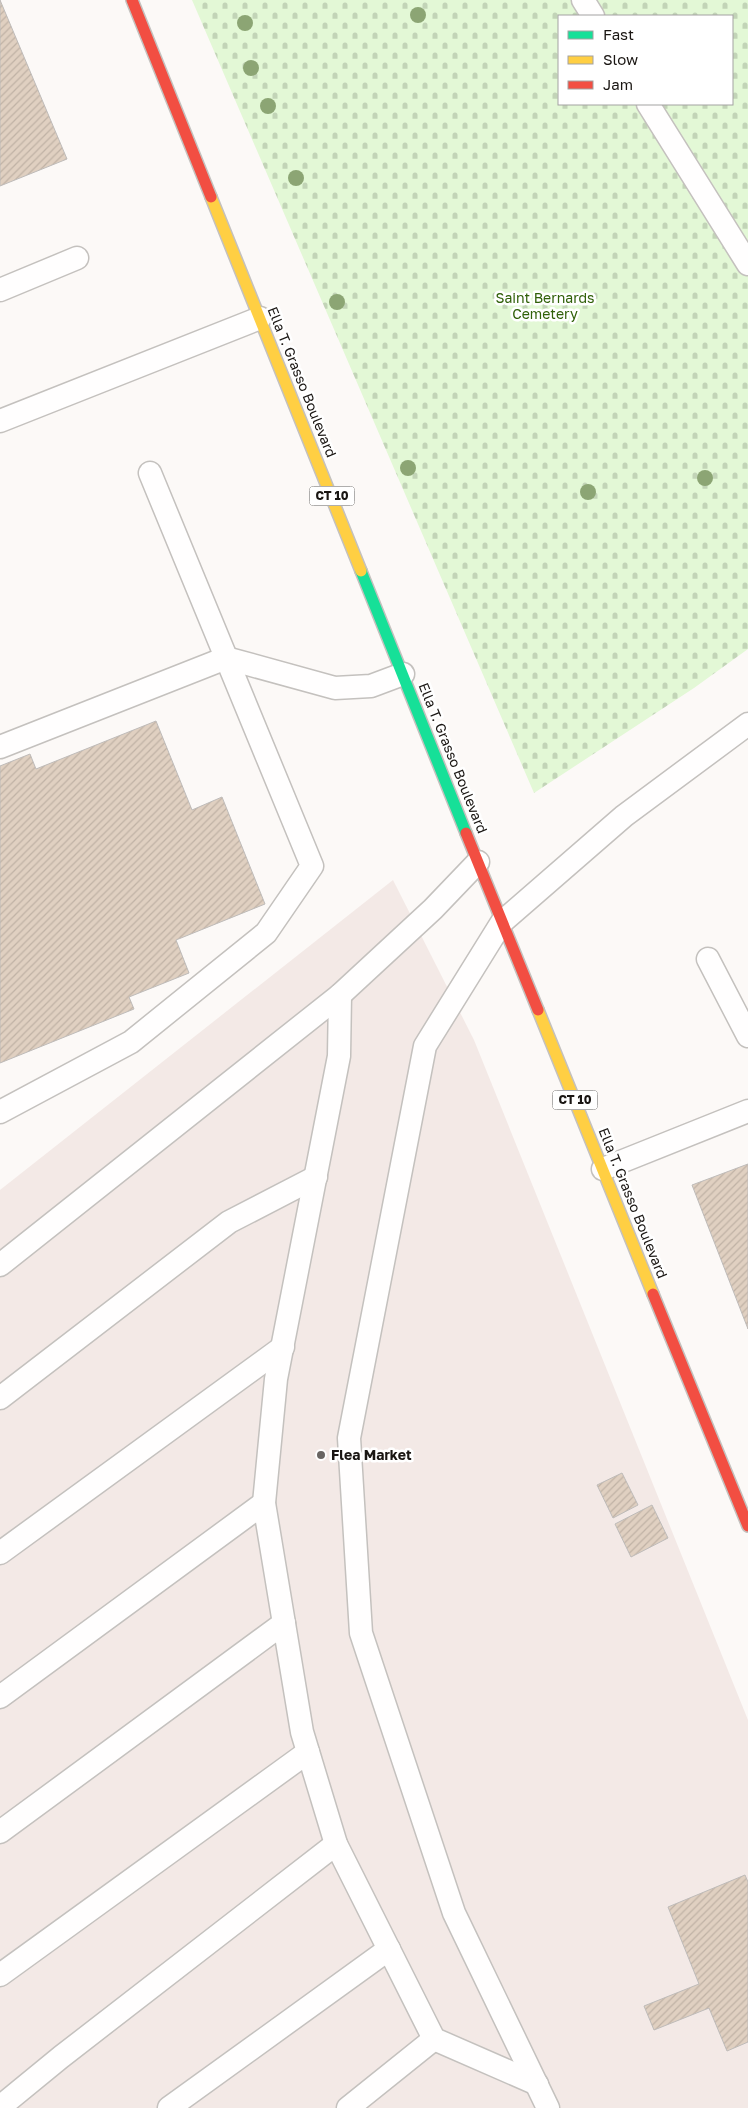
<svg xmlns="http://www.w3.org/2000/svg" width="748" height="2108" font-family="'Golos Text',sans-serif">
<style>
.commercial{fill:#f3e9e6}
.cemetery{fill:url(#cemetery-stones);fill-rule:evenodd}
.building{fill:url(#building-hatch);stroke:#bebbb9}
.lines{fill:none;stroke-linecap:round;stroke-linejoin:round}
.lane-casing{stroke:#c4c1be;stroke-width:25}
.fast-casing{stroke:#c4c1be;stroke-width:14}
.slow-casing{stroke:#c4c1be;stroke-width:14}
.jam-casing{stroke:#c4c1be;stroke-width:14}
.lane{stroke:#fffefe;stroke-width:22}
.fast{stroke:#16e098;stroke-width:11}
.slow{stroke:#ffcf43;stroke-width:11}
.jam{stroke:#f24e42;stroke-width:11}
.tree{fill:#8ca574}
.poi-dot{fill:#696563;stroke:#fff;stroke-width:2}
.labels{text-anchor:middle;stroke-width:5;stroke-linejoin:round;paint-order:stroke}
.shield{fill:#fff;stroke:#5f5c5a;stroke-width:1}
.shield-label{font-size:12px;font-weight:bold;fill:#1a1613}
.park-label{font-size:14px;fill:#306009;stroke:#fff}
.street-label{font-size:14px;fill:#1a1613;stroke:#fff}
.poi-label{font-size:14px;font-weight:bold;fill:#1a1613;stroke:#fff;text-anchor:start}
</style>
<defs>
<pattern id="cemetery-stones" width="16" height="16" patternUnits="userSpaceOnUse" patternTransform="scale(1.25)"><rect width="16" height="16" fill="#e3f8d6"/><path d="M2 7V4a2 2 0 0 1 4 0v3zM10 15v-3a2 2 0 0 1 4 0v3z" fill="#c2d4b7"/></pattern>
<pattern id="building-hatch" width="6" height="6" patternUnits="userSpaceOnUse" patternTransform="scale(1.25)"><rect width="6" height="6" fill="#e0d0c1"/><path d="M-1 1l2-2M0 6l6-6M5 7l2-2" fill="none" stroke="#c0b2a5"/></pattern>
</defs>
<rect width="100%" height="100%" fill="#fcf9f7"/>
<!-- commercial -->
<path class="commercial" d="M393,880L474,1040L748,1720V2108H0V1190Z"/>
<!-- cemetery -->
<path class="cemetery" d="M192,0H748V649L694,688L534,793ZM559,16H732V104H559Z"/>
<!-- building -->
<g class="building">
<path d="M0,0L67,159L0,186Z"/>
<path d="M156,721L192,810L222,797L265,904L176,940L189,973L129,997L134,1009L0,1063V766L30,754L36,769Z"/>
<path d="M748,1164V1329L692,1185Z"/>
<path d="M622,1473L638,1505L613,1518L597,1485Z"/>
<path d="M652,1505L668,1538L631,1557L615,1524Z"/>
<path d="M745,1875L748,1882V2042L727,2051L709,2008L654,2030L644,2006L699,1984L668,1907Z"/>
</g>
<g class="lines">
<defs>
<g id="lane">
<path d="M583,0L593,16"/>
<path d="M648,104L748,264"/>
<path d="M0,290L77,258"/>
<path d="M0,421L260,318"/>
<path d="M0,747L226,658L335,688L371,686L403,674"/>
<path d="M708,959L748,1036"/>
<path d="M340,995L339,1056L276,1379L264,1503L302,1732L336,1844L434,2039L537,2084"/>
<path d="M0,1112L131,1042L266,933L312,866L150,473"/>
<path d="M603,1169L748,1111"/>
<path d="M0,1265L340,995L433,909L478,862"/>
<path d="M0,1398L229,1222L316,1177"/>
<path d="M0,1553L283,1347"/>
<path d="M0,1697L264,1503"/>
<path d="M0,1832L284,1623"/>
<path d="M0,1975L308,1752"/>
<path d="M0,2107L61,2057L336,1844"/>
<path d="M169,2108L389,1949"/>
<path d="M348,2108L434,2039"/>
<path d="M548,2108L454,1913L361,1633L349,1438L425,1046L502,922L624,816L748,724"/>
</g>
<path id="fast" d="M361,571L466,833"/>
<g id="slow">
<path d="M211,197L361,571"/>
<path d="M538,1010L653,1294"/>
</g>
<g id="jam">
<path d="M132,0L211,197"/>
<path d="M466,833L538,1010"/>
<path d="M653,1294L748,1526"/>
</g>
</defs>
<!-- lane casing -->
<use href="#lane" class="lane-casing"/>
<!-- fast casing -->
<use href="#fast" class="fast-casing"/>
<!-- slow casing -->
<use href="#slow" class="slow-casing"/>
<!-- jam casing -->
<use href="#jam" class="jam-casing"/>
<!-- lane -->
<use href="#lane" class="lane"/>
<!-- fast -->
<use href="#fast" class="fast"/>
<!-- slow -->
<use href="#slow" class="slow"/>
<!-- jam -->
<use href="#jam" class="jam"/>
</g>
<!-- trees -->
<g class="tree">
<circle cx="418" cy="15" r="8"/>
<circle cx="245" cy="23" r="8"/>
<circle cx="251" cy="68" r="8"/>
<circle cx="268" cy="106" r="8"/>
<circle cx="296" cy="178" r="8"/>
<circle cx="337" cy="302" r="8"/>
<circle cx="408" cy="468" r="8"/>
<circle cx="705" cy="478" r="8"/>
<circle cx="588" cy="492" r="8"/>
</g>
<!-- markers -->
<circle class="poi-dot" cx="321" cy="1455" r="5"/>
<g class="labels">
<!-- shield labels -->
<g class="shield">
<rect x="309.5" y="486.5" width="45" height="19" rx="4"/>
<rect x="552.5" y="1090.5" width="45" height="19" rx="4"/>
</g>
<g class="shield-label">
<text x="332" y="500">CT 10</text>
<text x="575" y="1104">CT 10</text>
</g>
<!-- park labels -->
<g class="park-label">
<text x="545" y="303">Saint Bernards<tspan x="545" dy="16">Cemetery</tspan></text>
</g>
<!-- street labels -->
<g class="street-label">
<text transform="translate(302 382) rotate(68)" y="5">Ella T. Grasso Boulevard</text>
<text transform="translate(453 758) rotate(68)" y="5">Ella T. Grasso Boulevard</text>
<text transform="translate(633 1203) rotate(68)" y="5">Ella T. Grasso Boulevard</text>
</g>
<!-- poi labels -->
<g class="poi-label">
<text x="331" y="1460">Flea Market</text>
</g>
</g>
<!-- legend -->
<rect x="558" y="15" width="175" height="90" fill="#ffffff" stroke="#a3a2a1"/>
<rect x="568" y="31" width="25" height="8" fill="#16e098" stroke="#a3a2a1"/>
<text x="603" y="40" font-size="15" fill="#1a1613">Fast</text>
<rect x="568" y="56" width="25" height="8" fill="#ffcf43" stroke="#a3a2a1"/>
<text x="603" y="65" font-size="15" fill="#1a1613">Slow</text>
<rect x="568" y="81" width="25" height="8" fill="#f24e42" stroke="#a3a2a1"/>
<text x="603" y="90" font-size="15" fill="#1a1613">Jam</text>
</svg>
